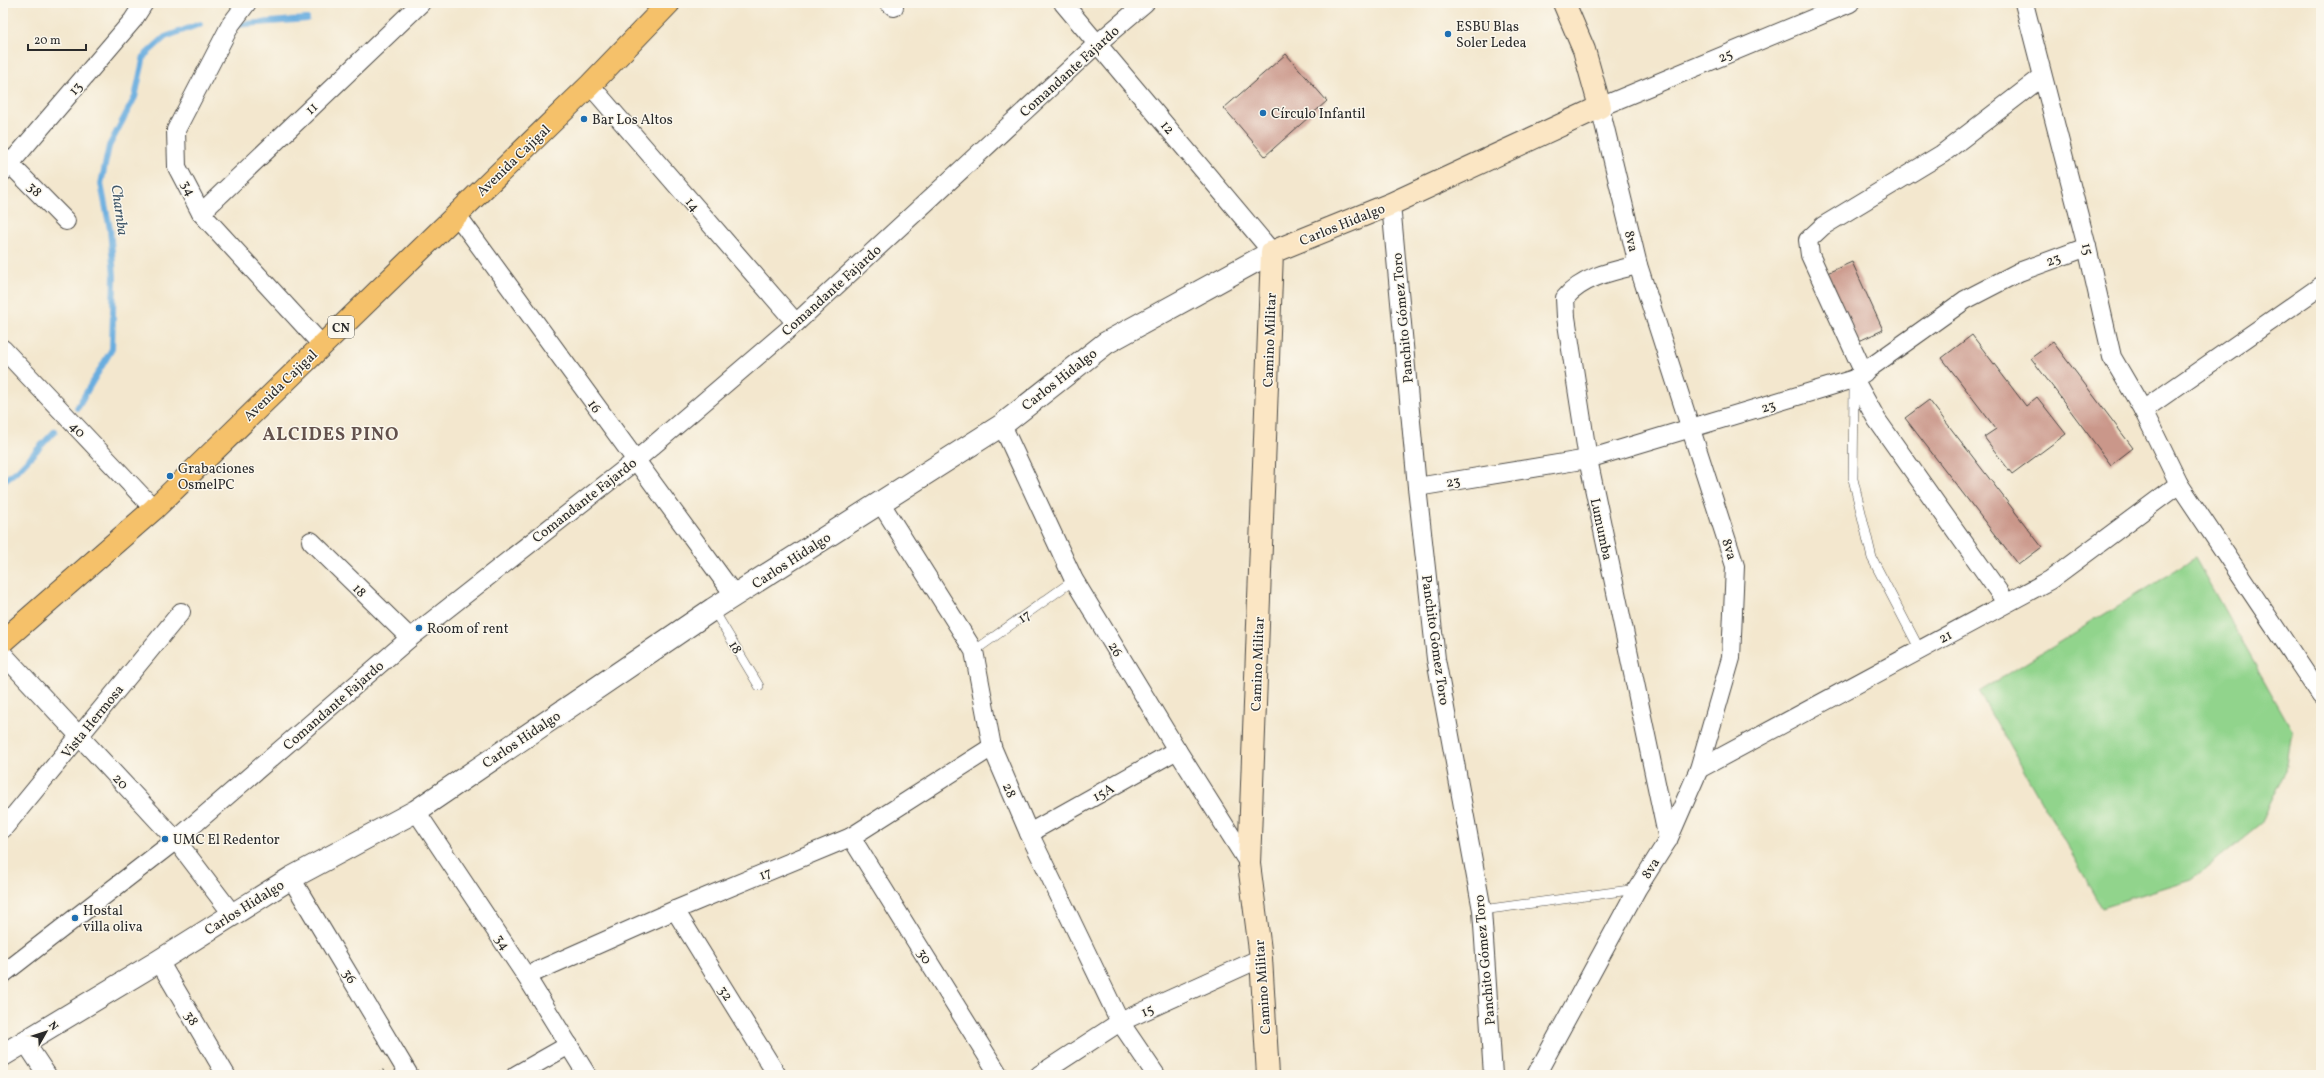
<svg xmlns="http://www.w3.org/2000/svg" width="2324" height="1078" font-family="Vollkorn,serif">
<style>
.green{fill:#91d48c;stroke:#5e805c}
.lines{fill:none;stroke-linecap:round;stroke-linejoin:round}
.stream{stroke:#69addf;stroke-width:6}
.building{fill:#ca978a}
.service-casing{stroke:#494743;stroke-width:10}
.minor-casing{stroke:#494743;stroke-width:20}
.tertiary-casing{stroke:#494743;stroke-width:24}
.secondary-casing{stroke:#494743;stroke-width:24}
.primary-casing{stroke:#494743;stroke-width:24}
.path{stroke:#494743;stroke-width:2.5;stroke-dasharray:1 3;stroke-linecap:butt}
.service{stroke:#fff;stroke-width:9}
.minor{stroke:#fff;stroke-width:18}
.tertiary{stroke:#fff;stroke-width:22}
.secondary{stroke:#fbe6c4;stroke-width:22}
.primary{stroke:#f5c16b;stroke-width:22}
.poi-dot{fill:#1f6fb2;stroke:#fbf7ec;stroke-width:1.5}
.labels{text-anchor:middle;stroke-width:3;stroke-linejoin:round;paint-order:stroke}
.shield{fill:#fbf7ec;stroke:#696865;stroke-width:1}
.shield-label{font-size:13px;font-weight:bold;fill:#2b2b2b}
.poi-label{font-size:14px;fill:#2b2b2b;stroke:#fbf7ec;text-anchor:start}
.street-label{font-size:14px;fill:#2b2b2b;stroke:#fbf7ec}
.water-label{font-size:15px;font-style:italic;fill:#41586a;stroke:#fbf7ec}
.district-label{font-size:18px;font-weight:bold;letter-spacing:1px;fill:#63514c;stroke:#fbf7ec}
</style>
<rect width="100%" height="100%" fill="#fbf7ec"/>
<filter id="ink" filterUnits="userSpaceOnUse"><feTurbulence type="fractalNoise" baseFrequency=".025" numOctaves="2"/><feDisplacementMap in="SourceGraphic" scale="8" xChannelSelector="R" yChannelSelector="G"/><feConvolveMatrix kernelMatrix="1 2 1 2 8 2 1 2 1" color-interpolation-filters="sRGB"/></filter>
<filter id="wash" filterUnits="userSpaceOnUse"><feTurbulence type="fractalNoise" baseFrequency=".012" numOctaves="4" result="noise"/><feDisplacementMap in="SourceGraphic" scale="16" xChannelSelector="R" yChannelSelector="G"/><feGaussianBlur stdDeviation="0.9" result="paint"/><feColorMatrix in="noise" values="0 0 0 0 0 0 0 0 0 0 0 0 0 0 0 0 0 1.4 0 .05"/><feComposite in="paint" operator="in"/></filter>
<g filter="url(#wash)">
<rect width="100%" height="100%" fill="#f3e7ce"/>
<!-- green -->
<path class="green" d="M2195,558L2292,730L2286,771L2261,823L2192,879L2102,907L1979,692Z"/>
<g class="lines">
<!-- stream -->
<g class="stream">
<path d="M235,25L307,19"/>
<path d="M77,408L112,349L114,276L110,229L101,184L109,146L135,97L144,56L165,37L200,24"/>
<path d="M3,481L17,471L55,431"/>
</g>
</g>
<g id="blocks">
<!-- building -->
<g class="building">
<path d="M1286,54L1327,101L1265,156L1224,108Z"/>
<path d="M1852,262L1883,330L1859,341L1827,273Z"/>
<path d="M1972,335L2026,406L2037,397L2066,434L2012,474L1984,437L1996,429L1942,358Z"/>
<path d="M2053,342L2133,448L2111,465L2031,358Z"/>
<path d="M1929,400L2042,547L2018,565L1905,418Z"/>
</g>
</g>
</g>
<g filter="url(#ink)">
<use href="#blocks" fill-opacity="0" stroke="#494743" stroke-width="1"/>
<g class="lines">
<defs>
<g id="service">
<path d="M1854,387L1853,479L1872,558L1920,650"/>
<path d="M713,609L759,686"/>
<path d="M974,651L1074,580"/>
<path d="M1482,910L1637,889"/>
</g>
<g id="minor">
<path d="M247,3L231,24L176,130L177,167L201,213L322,345"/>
<path d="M889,3L894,7"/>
<path d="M1063,3L1272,252"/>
<path d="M2024,3L2087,247L2112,357L2143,410L2179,484L2321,696"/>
<path d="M590,85L796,323"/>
<path d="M3,157L66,221"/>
<path d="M3,172L133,20L144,3"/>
<path d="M1391,204L1417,487L1436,659L1482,910L1493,1075"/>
<path d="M201,213L421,3"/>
<path d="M457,215L735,596"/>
<path d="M1638,265C1613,271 1582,277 1565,298L1566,317L1588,459L1668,840"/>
<path d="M3,349L154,509"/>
<path d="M1864,373L1810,255L1808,240L1823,226L1942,154L2042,77"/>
<path d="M1854,379L1877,420L2006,602"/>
<path d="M2143,410L2321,286"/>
<path d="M1002,425L1074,580L1177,750L1249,864"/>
<path d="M1417,487L1588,459L1854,379L1965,300L2019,272L2087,247"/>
<path d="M880,502L974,651L992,747L1029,833L1120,1022L1156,1075"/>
<path d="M311,541L410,638"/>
<path d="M3,654L176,840L233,915"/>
<path d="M1699,769L2050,580L2179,484"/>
<path d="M416,811L526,976L587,1075"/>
<path d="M3,829L181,612"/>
<path d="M1029,833L1177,750"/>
<path d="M851,837L999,1075"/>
<path d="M291,878L409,1075"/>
<path d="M675,910L777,1075"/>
<path d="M159,961L226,1075"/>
<path d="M3,974L176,840L410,638L635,461L796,323L1098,43L1145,3"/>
<path d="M526,976L675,910L851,837L992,747"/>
<path d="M25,1042L47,1075"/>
<path d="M516,1075L569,1045"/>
<path d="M1039,1075L1120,1022L1261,958"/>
<path d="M1536,1075L1637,889L1668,840L1699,769L1731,658L1735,566L1638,265L1600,107L1850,3"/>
</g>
<path id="tertiary" d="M3,1055L159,961L291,878L416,811L713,609L1002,425L1106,343L1272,252"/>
<path id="secondary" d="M1268,1075L1261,958L1249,864L1272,252L1391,204L1600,107L1584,50L1564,3"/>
<path id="primary" d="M3,641L154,509L590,85L669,3"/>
</defs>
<!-- service casing -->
<use href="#service" class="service-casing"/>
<!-- minor casing -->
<use href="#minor" class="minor-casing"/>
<!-- tertiary casing -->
<use href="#tertiary" class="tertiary-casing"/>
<!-- secondary casing -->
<use href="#secondary" class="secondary-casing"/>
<!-- primary casing -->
<use href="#primary" class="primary-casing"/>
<!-- path -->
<path class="path" d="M376,1075L384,1070"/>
<!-- service -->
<use href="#service" class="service"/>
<!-- minor -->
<use href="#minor" class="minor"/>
<!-- tertiary -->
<use href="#tertiary" class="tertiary"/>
<!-- secondary -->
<use href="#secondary" class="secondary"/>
<!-- primary -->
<use href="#primary" class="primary"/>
</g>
</g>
<!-- markers -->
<g class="poi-dot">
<circle cx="1448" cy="34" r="4"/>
<circle cx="1263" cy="113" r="4"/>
<circle cx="584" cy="119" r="4"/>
<circle cx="170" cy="476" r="4"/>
<circle cx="419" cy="628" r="4"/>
<circle cx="165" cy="839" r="4"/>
<circle cx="75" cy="918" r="4"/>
</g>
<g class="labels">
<!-- shield labels -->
<rect class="shield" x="328" y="316" width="26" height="22" rx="3"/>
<g class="shield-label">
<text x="341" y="332">CN</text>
</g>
<!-- poi labels -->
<g class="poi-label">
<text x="1456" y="31">ESBU Blas<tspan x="1456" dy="16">Soler Ledea</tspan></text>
<text x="1271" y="118">Círculo Infantil</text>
<text x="592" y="124">Bar Los Altos</text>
<text x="178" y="473">Grabaciones<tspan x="178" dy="16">OsmelPC</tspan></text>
<text x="427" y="633">Room of rent</text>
<text x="173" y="844">UMC El Redentor</text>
<text x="83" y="915">Hostal<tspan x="83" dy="16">villa oliva</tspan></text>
</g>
<!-- street labels -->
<g class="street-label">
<text transform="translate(1725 55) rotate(-23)" y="5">25</text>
<text transform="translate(1069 71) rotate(-42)" y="5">Comandante Fajardo</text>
<text transform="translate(75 88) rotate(-50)" y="5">13</text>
<text transform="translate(311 108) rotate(-44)" y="5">11</text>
<text transform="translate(1168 127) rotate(50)" y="5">12</text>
<text transform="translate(513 160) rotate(-44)" y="5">Avenida Cajigal</text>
<text transform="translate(189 188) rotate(63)" y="5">34</text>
<text transform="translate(35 189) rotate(46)" y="5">38</text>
<text transform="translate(693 204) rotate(49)" y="5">14</text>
<text transform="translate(1342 224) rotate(-22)" y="5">Carlos Hidalgo</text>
<text transform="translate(1632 241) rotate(77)" y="5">8va</text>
<text transform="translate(2088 249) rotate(76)" y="5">15</text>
<text transform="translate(2053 259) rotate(-20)" y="5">23</text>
<text transform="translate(831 290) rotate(-42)" y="5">Comandante Fajardo</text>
<text transform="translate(1402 318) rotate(-95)" y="5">Panchito Gómez Toro</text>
<text transform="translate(1269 340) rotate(-88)" y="5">Camino Militar</text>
<text transform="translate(1059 379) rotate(-38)" y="5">Carlos Hidalgo</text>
<text transform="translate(280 385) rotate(-44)" y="5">Avenida Cajigal</text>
<text transform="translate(595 406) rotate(54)" y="5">16</text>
<text transform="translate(1768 406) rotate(-17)" y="5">23</text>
<text transform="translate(78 429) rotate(47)" y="5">40</text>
<text transform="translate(1453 481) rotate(-9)" y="5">23</text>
<text transform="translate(584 500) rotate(-38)" y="5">Comandante Fajardo</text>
<text transform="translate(1602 529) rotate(78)" y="5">Lumumba</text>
<text transform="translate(1730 549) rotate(73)" y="5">8va</text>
<text transform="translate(791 560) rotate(-33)" y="5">Carlos Hidalgo</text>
<text transform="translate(360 590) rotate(45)" y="5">18</text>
<text transform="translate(1024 616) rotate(-35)" y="5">17</text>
<text transform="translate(1945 636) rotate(-28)" y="5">21</text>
<text transform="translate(1436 640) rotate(82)" y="5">Panchito Gómez Toro</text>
<text transform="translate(736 647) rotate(59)" y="5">18</text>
<text transform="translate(1116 649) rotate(59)" y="5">26</text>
<text transform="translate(1257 664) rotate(-88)" y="5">Camino Militar</text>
<text transform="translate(333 705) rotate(-41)" y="5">Comandante Fajardo</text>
<text transform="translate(92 721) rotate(-51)" y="5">Vista Hermosa</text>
<text transform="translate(521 739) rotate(-34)" y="5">Carlos Hidalgo</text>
<text transform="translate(121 781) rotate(47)" y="5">20</text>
<text transform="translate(1010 790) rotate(67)" y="5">28</text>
<text transform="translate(1103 792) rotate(-29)" y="5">15A</text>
<text transform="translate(1650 868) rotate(-58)" y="5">8va</text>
<text transform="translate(765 873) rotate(-22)" y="5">17</text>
<text transform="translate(244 907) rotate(-32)" y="5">Carlos Hidalgo</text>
<text transform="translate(503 942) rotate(56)" y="5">34</text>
<text transform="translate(925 956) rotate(58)" y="5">30</text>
<text transform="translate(1484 960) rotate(-95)" y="5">Panchito Gómez Toro</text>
<text transform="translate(350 976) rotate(59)" y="5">36</text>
<text transform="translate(1262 987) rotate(-94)" y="5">Camino Militar</text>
<text transform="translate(726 993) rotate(58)" y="5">32</text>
<text transform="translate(1147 1010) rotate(-24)" y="5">15</text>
<text transform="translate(192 1018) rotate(59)" y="5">38</text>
</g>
<!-- water labels -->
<g class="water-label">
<text transform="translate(120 210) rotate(82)" y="5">Charnba</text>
</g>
<!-- district labels -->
<g class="district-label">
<text x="331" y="440">ALCIDES PINO</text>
</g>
</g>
<!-- margin -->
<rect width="2324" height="1078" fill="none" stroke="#fbf7ec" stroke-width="16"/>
<!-- north arrow -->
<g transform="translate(46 1032) rotate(51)" stroke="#fbf7ec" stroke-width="3" paint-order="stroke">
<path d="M0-3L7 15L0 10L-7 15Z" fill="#2b2b2b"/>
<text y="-6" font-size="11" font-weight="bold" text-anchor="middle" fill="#2b2b2b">N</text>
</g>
<!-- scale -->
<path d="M28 44v6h58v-6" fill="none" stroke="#2b2b2b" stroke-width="2"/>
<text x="34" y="44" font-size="12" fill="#2b2b2b" stroke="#fbf7ec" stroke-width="3" paint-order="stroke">20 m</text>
</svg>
